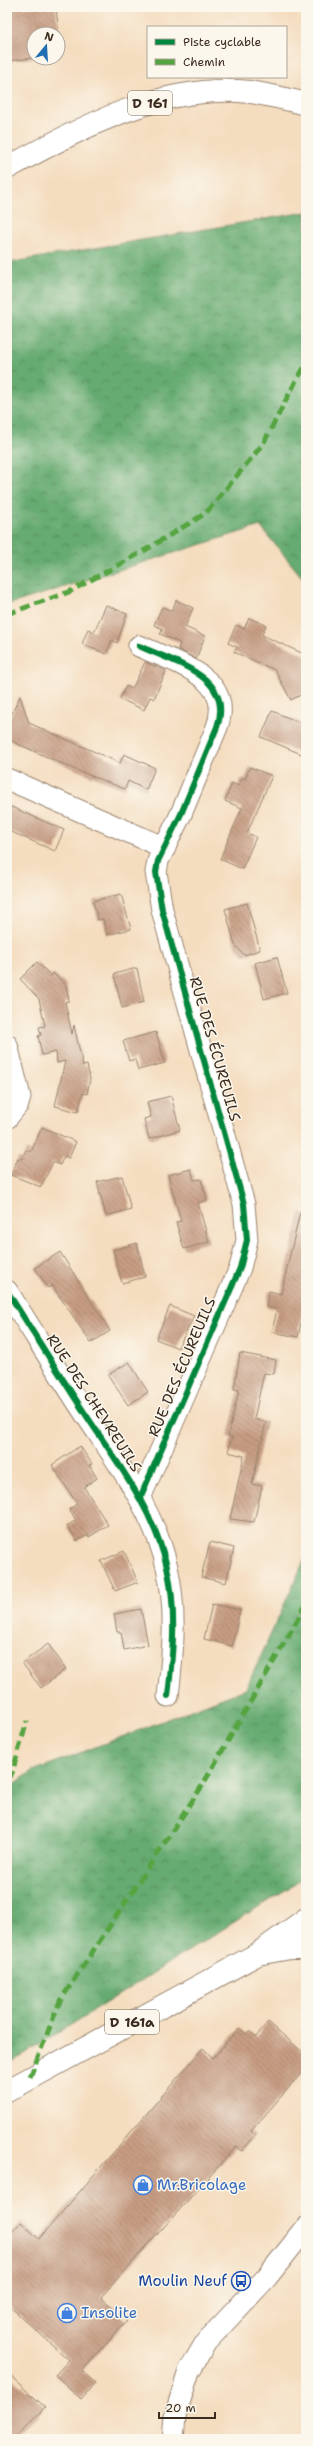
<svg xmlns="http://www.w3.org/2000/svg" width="313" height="2446" font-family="'Shantell Sans',sans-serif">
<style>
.forest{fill:url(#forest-crowns);stroke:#506a48}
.building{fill:url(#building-back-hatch)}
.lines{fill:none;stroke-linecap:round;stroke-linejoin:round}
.minor-casing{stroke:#98836e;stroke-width:23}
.primary-casing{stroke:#98836e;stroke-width:24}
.minor{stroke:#fff;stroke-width:21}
.primary{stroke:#fff;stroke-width:22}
.quiet{stroke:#54a441;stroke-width:5;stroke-dasharray:10 5;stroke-linecap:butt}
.cycleway-casing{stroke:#fbf7ec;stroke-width:8}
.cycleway{stroke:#00873e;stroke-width:6}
.labels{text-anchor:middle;stroke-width:3;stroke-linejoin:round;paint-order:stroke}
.shield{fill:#fbf7ec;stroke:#75685c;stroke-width:1}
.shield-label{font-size:14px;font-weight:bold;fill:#3b2a1e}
.street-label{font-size:15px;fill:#3b2a1e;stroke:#fbf7ec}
.shop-label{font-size:15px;fill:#366cbe;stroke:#fbf7ec;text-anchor:start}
.transit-label{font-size:15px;fill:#164399;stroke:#fbf7ec;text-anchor:end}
</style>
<defs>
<pattern id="forest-crowns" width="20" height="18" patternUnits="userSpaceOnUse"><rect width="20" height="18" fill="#66ab71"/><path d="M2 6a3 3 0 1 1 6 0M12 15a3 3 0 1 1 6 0" fill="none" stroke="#558b5c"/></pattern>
<pattern id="building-back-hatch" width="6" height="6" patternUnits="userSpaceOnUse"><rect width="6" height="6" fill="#c79d83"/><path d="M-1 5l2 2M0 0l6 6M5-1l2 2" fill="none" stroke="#a3806b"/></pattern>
</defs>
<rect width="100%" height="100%" fill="#fbf7ec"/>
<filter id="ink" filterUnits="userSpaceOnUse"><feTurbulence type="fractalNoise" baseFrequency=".025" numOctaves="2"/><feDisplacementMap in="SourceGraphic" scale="8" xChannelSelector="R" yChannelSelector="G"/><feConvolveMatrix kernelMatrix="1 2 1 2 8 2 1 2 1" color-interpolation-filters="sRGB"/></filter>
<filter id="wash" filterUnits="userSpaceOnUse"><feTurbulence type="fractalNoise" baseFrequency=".012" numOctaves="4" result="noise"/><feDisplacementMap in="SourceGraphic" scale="16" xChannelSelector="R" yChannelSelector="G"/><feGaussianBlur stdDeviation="0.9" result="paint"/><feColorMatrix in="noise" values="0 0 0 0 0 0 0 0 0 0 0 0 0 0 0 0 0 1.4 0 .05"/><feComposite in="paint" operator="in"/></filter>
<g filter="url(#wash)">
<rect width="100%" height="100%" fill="#f4dcbe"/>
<!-- forest -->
<g class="forest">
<path d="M306,212V582L260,526L7,605V263Z"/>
<path d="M306,1556V1877L7,2065V1789L33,1771L246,1689Z"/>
</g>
<g id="blocks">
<!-- building -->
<g class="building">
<path d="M7,7H56L61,55H58V34H34V58L7,61Z"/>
<path d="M176,600L193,608L185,627L205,636L196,659L178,649L180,643L160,634L163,629L154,625L162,607L172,611Z"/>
<path d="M106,605L127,614L117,643L112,640L106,654L82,644L88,629L94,632Z"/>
<path d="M249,618L266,625L262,635L306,655V692L291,700L275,670L234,652L237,647L228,643L236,625L244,629Z"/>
<path d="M145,662L166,671L154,699L150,697L144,710L120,699L126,686L132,689Z"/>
<path d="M20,696L29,723L120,763L124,754L155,768L146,790L128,781L125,789L76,770L7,739V724Z"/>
<path d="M272,711L306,725V756L261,737Z"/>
<path d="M250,767L272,776L247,833L256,837L242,869L220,859L242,808L225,801L232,783L238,786L242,778L245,779Z"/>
<path d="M7,805L64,830L55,851L7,830Z"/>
<path d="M121,894L131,929L107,935L103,919L98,920L93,901Z"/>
<path d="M247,903L260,950L244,955L235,945L225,909Z"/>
<path d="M277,957L287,993L264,999L255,963Z"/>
<path d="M37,962L51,976L53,973L66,985L69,1001L65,1002L72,1034L74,1025L83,1066L87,1065L90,1079L87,1094L83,1093L78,1112L55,1106L65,1061L57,1063L56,1052L42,1055L38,1036L41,1035L39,1027L45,1026L39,999L20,979Z"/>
<path d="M137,968L144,1002L122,1008L114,974Z"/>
<path d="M156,1032L165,1063L138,1070L135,1059L129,1061L123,1041Z"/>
<path d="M171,1096L180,1130L149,1139L144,1119L151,1117L147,1102Z"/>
<path d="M42,1127L76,1142L69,1158L64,1156L60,1165L53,1162L41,1187L11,1175L18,1158L22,1159L26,1150L31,1152Z"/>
<path d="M191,1169L194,1180L201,1179L207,1200L198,1203L209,1242L184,1249L176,1222L181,1221L168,1175Z"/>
<path d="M122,1176L131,1209L106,1216L97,1182Z"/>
<path d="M300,1212L306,1213V1300L298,1337L272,1332L277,1309L266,1307L269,1291L281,1294Z"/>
<path d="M137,1243L145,1277L122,1283L113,1250Z"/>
<path d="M60,1252L110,1331L91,1343L52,1285L48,1288L35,1268Z"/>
<path d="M170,1306L194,1316L178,1348L156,1339Z"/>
<path d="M240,1353L276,1360L274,1374L264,1373L254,1419L266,1422L252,1484L262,1486L254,1522L230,1519L244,1456L228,1452L232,1437L228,1436L239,1390L234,1389Z"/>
<path d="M129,1362L148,1392L128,1405L108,1375Z"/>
<path d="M80,1446L92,1464L89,1465L97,1478L84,1487L108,1525L89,1537L88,1535L77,1541L67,1526L76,1520L69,1509L77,1504L52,1465Z"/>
<path d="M210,1542L234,1548L226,1583L201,1577Z"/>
<path d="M124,1551L138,1582L115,1591L101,1561Z"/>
<path d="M212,1604L240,1610L232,1646L204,1639Z"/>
<path d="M141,1609L148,1645L124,1650L121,1632H117L114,1614Z"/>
<path d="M48,1644L66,1669L41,1688L22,1663Z"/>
<path d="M268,2022L306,2055V2068L251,2131L255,2135L241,2151L236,2147L101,2297L127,2321L82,2371L95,2383L81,2399L55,2375L69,2360L7,2304V2237L21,2222L39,2239L203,2048L213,2058L239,2028L246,2034L249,2031L256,2037Z"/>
<path d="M7,2373L45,2407L15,2439H7Z"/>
</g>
</g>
</g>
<g filter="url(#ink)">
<use href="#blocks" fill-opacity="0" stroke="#98836e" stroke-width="1"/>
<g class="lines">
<defs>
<g id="minor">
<path d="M139,646C174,662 235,677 217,727L181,814L158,861L156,872L162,910L244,1204L247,1240L240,1268L140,1498"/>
<path d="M7,779L165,848"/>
<path d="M7,1045L20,1097L18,1104L7,1118"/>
<path d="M7,1291C34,1333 60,1376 88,1418C119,1465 154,1511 167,1567C177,1610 173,1653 168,1696"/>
<path d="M173,2439L175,2416L189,2371L206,2342L267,2277L306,2228"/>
</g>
<g id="primary">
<path d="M7,168C81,128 162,83 250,92C269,95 287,99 306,104"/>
<path d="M263,1953L290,1948H306"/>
<path d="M7,2091L256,1955L306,1919"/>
</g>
</defs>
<!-- minor casing -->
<use href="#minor" class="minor-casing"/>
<!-- primary casing -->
<use href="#primary" class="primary-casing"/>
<!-- minor -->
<use href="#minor" class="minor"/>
<!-- primary -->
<use href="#primary" class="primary"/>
<!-- quiet -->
<g class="quiet">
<path d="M7,614L69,592L142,552L206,513L263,444L297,379L306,365"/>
<path d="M7,1779L12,1773L27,1721"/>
<path d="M30,2077L60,2001L202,1786L306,1605"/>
</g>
<defs>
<g id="cycleway">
<path d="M139,646C174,662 235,677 217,727L181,814L158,861L156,872L162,910L244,1204L247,1240L240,1268L140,1498"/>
<path d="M7,1291C34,1333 60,1376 88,1418C119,1465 154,1511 167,1567C177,1610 173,1653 168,1696"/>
</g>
</defs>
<!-- cycleway casing -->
<use href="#cycleway" class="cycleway-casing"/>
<!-- cycleway -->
<use href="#cycleway" class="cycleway"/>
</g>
</g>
<!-- icons -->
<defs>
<symbol id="shop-ring" viewBox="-11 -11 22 22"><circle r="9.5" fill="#fbf7ec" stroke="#3f7fe0" stroke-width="1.5"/><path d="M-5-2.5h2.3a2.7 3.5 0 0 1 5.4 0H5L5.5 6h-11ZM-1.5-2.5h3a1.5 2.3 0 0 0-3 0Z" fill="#3f7fe0"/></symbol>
<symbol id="bus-ring" viewBox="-11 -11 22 22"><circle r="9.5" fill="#fbf7ec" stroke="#1a4fb4" stroke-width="1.5"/><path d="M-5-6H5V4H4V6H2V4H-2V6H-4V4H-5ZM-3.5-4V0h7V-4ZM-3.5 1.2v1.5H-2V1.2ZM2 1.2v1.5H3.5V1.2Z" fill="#1a4fb4"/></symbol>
</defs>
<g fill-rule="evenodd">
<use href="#shop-ring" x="132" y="2174" width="22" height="22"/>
<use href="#bus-ring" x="230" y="2270" width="22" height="22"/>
<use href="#shop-ring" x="56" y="2302" width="22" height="22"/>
</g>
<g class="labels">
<!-- shield labels -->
<g class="shield">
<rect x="128" y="91" width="44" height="24" rx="3"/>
<rect x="105" y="2010" width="54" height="24" rx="3"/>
</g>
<g class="shield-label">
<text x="150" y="108">D 161</text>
<text x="132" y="2027">D 161a</text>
</g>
<!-- street labels -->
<g class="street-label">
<text transform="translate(215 1049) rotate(74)" y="5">RUE DES ÉCUREUILS</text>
<text transform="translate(182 1367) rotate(-67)" y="5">RUE DES ÉCUREUILS</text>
<text transform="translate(94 1403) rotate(57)" y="5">RUE DES CHEVREUILS</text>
</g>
<!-- shop labels -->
<g class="shop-label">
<text x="157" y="2190">Mr.Bricolage</text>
<text x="81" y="2318">Insolite</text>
</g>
<!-- transit labels -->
<g class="transit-label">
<text x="227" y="2286">Moulin Neuf</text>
</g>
</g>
<!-- margin -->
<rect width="313" height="2446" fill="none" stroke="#fbf7ec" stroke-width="24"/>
<!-- legend -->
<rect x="147" y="26" width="140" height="52" fill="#fbf7ec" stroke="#aea59a"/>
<rect x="155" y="39" width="20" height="6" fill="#00873e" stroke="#aea59a"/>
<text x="183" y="46" font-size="12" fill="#3b2a1e">Piste cyclable</text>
<rect x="155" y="59" width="20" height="6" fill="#54a441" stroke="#aea59a"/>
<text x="183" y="66" font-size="12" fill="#3b2a1e">Chemin</text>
<!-- north arrow -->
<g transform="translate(46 46) rotate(18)"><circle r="19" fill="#fbf7ec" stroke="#aea59a"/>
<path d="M0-3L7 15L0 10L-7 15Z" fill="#1f6fb2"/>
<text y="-6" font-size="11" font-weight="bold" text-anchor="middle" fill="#3b2a1e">N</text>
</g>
<!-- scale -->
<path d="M159 2412v6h56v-6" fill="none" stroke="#3b2a1e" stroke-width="2"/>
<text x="165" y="2412" font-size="12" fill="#3b2a1e" stroke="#fbf7ec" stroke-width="3" paint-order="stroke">20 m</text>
</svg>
